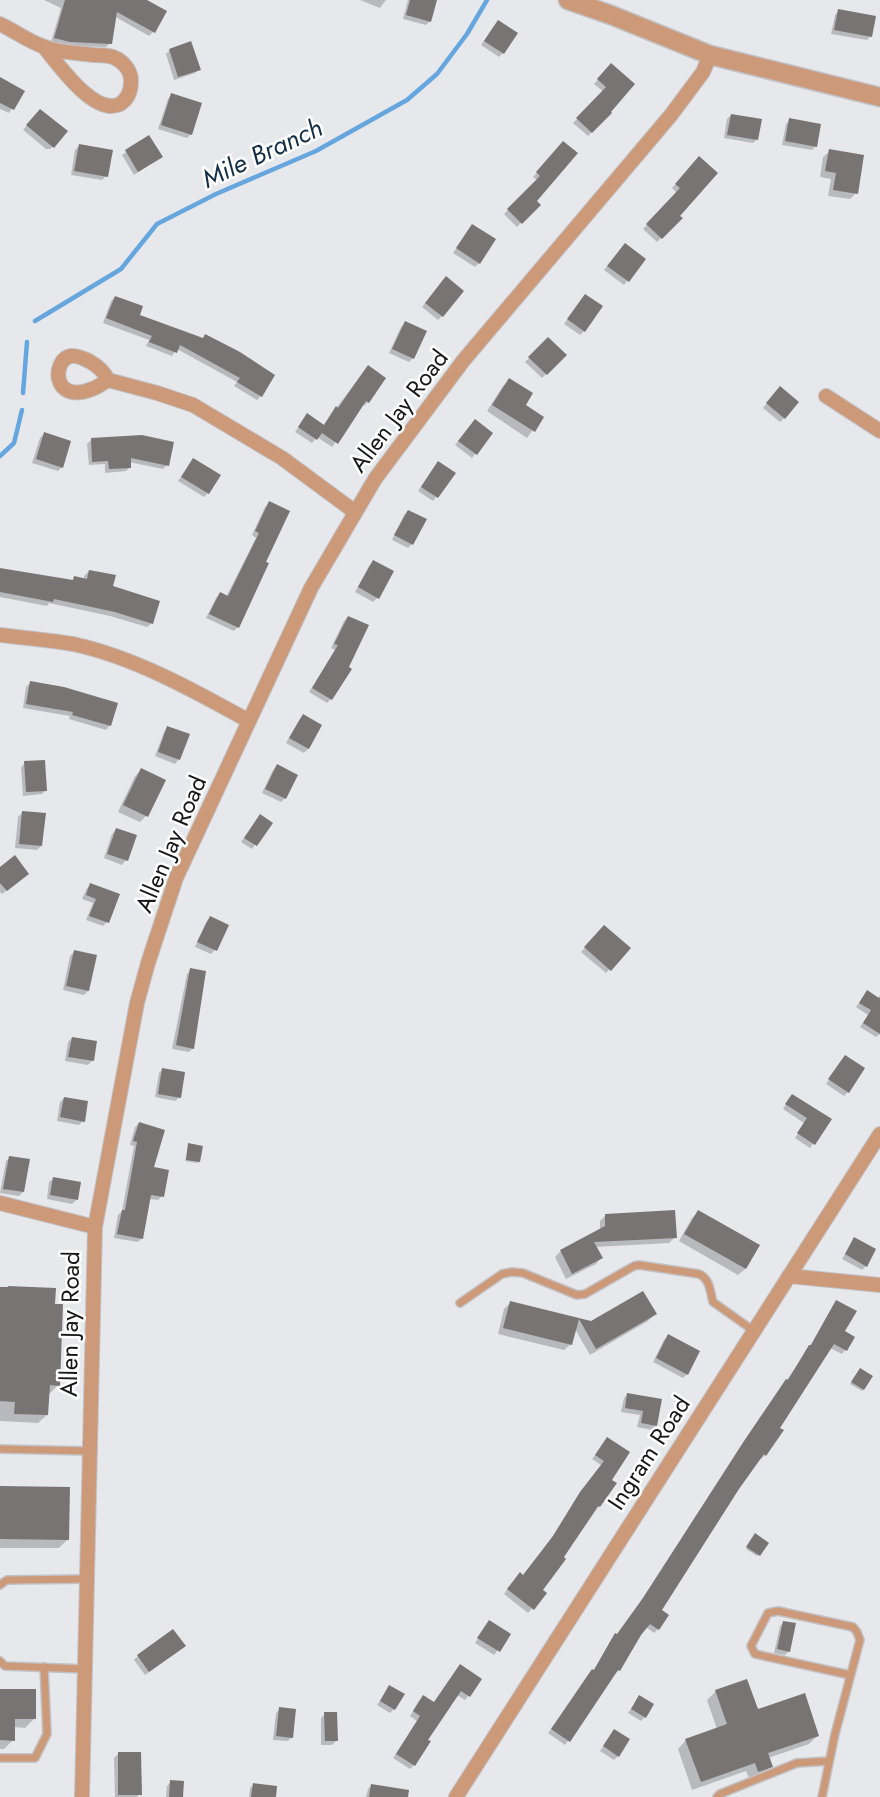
<svg xmlns="http://www.w3.org/2000/svg" width="880" height="1797" font-family="Jost,sans-serif">
<style>
.shadow{fill:#0003}
.lines{fill:none;stroke-linecap:round;stroke-linejoin:round}
.stream{stroke:#66a6df;stroke-width:4.5}
.building{fill:#787473}
.service-casing{stroke:#c2c2c6;stroke-width:10}
.minor-casing{stroke:#c2c2c6;stroke-width:16}
.tertiary-casing{stroke:#c2c2c6;stroke-width:21}
.service{stroke:#cc9979;stroke-width:7}
.minor{stroke:#cc9979;stroke-width:14}
.tertiary{stroke:#cc9979;stroke-width:18}
.labels{text-anchor:middle;stroke-width:5;stroke-linejoin:round;paint-order:stroke}
.street-label{font-size:24px;fill:#171718;stroke:#fff}
.water-label{font-size:26px;font-style:italic;fill:#122e45;stroke:#fff}
</style>
<rect width="100%" height="100%" fill="#e7e8ec"/>
<!-- shadow -->
<g class="shadow">
<path d="M44,0H144L153,32L149,36L114,16L110,43L106,47L66,46L51,42L61,8Z"/>
<path d="M360,0H386L380,8Z"/>
<path d="M408,0H436L430,21L426,25L403,19Z"/>
<path d="M839,11L871,36L867,40L831,34L835,15Z"/>
<path d="M494,26L503,53L499,57L481,45Z"/>
<path d="M170,50L199,69L195,73L174,80L166,54Z"/>
<path d="M607,69L610,113L588,136L573,123L604,92L594,84Z"/>
<path d="M0,79L23,91L9,113L0,109Z"/>
<path d="M172,95L191,134L187,138L158,129L168,99Z"/>
<path d="M36,115L55,145L50,149H46L23,130Z"/>
<path d="M731,115L757,139L753,143L724,138L727,119Z"/>
<path d="M790,120L816,146L812,150L782,145L786,124Z"/>
<path d="M149,137L161,157L134,175L122,155Z"/>
<path d="M79,146L106,176L102,180L71,175L75,150Z"/>
<path d="M559,147L535,201L538,205L517,227L504,214L537,180L533,177Z"/>
<path d="M830,151L856,193L850,199L828,196L831,179L820,177L823,157Z"/>
<path d="M699,158L678,216L680,219L657,242L643,229L677,193L672,188Z"/>
<path d="M472,226L479,263L475,267L453,253Z"/>
<path d="M621,249L644,259L624,285L604,270Z"/>
<path d="M442,282V316L438,320L422,307Z"/>
<path d="M115,297L138,316L202,340L261,396L257,400L234,386L237,382L177,349L172,356L146,346L149,340L103,323L111,301Z"/>
<path d="M582,300L584,331L580,335L564,324Z"/>
<path d="M405,323L413,358L409,362L389,353L401,327Z"/>
<path d="M548,339L565,355L542,378L525,362Z"/>
<path d="M364,371L368,402L364,406L362,404L332,447L317,437L312,443L295,432L307,415L323,426Z"/>
<path d="M510,380L524,405L542,417L527,438L487,411L503,386Z"/>
<path d="M776,392L784,418L780,422L763,408Z"/>
<path d="M471,425L491,433L472,458L455,445Z"/>
<path d="M44,434L62,467L58,471L32,463L40,438Z"/>
<path d="M91,440L167,465L163,469L129,462L130,467L126,471L105,473V464L89,465L87,444Z"/>
<path d="M193,460L208,493L204,497L178,481Z"/>
<path d="M434,467L454,473L433,501L418,491Z"/>
<path d="M269,503L264,562L238,627L234,631L206,618L216,598L220,594L226,597L256,538L252,535L265,507Z"/>
<path d="M408,511L412,544L408,548L392,540L404,515Z"/>
<path d="M373,562L377,598L373,602L355,592L369,566Z"/>
<path d="M0,570L71,581L75,578L84,580V576L89,571L111,588L152,623L147,627L110,616L49,603L47,606L0,597Z"/>
<path d="M348,617L331,699L327,703L309,692L335,650L331,648L344,621Z"/>
<path d="M30,683L110,725L106,730L69,719L70,716L23,708L26,687Z"/>
<path d="M303,716L320,725L308,749L304,753L286,743L299,720Z"/>
<path d="M168,728L179,759L175,764L155,756L164,732Z"/>
<path d="M25,763L46,790L42,794L23,796L21,767Z"/>
<path d="M277,766L296,775L285,798L281,802L262,793L273,770Z"/>
<path d="M142,769L146,816L140,822L118,812L135,776Z"/>
<path d="M22,813L41,846L37,850L15,848L18,817Z"/>
<path d="M257,820L271,823L252,849L241,842Z"/>
<path d="M116,830L135,836L126,860L122,865L104,858L112,834Z"/>
<path d="M0,869L23,878L2,894L0,892Z"/>
<path d="M91,884L107,922L103,926L86,920L93,903L82,899L87,888Z"/>
<path d="M210,918L227,926L215,950L211,954L195,947L206,922Z"/>
<path d="M604,927L629,948L606,973L581,952Z"/>
<path d="M74,952L88,991L84,995L63,990L70,956Z"/>
<path d="M191,970L193,1048L189,1052L172,1049L187,974Z"/>
<path d="M867,992L880,1000V1034L876,1037L860,1027L868,1015L856,1007Z"/>
<path d="M72,1038L96,1042L92,1061L88,1065L65,1061L68,1042Z"/>
<path d="M845,1057L848,1092L844,1096L826,1084Z"/>
<path d="M163,1069L180,1097L175,1101L155,1097L159,1073Z"/>
<path d="M64,1098L83,1121L79,1125L57,1121L60,1102Z"/>
<path d="M789,1099L830,1119L810,1148L795,1138L804,1123L783,1109Z"/>
<path d="M139,1123L152,1168L162,1196L158,1200L149,1199L142,1238L138,1242L114,1238L118,1215L122,1211L134,1146L130,1145L135,1127Z"/>
<path d="M189,1145L199,1162L197,1163L185,1161Z"/>
<path d="M10,1157L23,1192L19,1196L0,1193L6,1161Z"/>
<path d="M54,1178L76,1200L72,1204L47,1199L49,1182Z"/>
<path d="M698,1212L758,1246L745,1269L738,1275L679,1241L692,1218Z"/>
<path d="M605,1216L675,1237L669,1243L595,1247L601,1258L596,1264L566,1279L555,1257L560,1252L600,1231V1221Z"/>
<path d="M854,1239L866,1266L862,1270L842,1259Z"/>
<path d="M0,1288L58,1385L49,1394L47,1415L38,1423L0,1421Z"/>
<path d="M511,1302L591,1322L655,1314L648,1321L590,1355L575,1329L571,1344L564,1350L498,1334L504,1309Z"/>
<path d="M833,1306L843,1331L853,1337L845,1350L842,1354L830,1348L778,1429L765,1455L761,1459L760,1458L738,1488L660,1611L658,1629L654,1633L646,1627L619,1670L615,1674L614,1673L565,1745L548,1733L593,1671L612,1639L616,1635L617,1636L639,1604L741,1447L810,1346Z"/>
<path d="M668,1336L698,1352L687,1374L683,1378L653,1362L664,1340Z"/>
<path d="M859,1371L863,1390L862,1391L850,1384Z"/>
<path d="M628,1394L660,1400L656,1426L652,1430L637,1427L640,1415L621,1412L624,1398Z"/>
<path d="M607,1439L599,1506L541,1590L545,1593L528,1613L504,1594L516,1578L523,1576L549,1542L577,1498L601,1465L592,1459Z"/>
<path d="M0,1487L68,1539L59,1548H0Z"/>
<path d="M754,1537L758,1555L757,1556L746,1549Z"/>
<path d="M784,1622L789,1651L785,1655L774,1653L780,1626Z"/>
<path d="M486,1626L509,1635L494,1655L475,1643Z"/>
<path d="M180,1650L145,1675L134,1660L138,1656Z"/>
<path d="M480,1680L465,1700L457,1695L426,1740L414,1765L410,1769L393,1758L417,1721L410,1716L419,1701L433,1704Z"/>
<path d="M389,1687L394,1709L390,1713L377,1705Z"/>
<path d="M0,1690L34,1719L25,1728L14,1727L13,1740L4,1749H0Z"/>
<path d="M716,1691L757,1711L818,1735L809,1744L768,1758L771,1766L763,1775L750,1780L746,1771L692,1790L678,1749L686,1740L717,1729L707,1700Z"/>
<path d="M639,1697L645,1717L641,1721L628,1713Z"/>
<path d="M280,1709L292,1737L288,1741L273,1740L276,1713Z"/>
<path d="M325,1714L336,1741L332,1745H321V1718Z"/>
<path d="M614,1731L618,1756L614,1760L600,1751Z"/>
<path d="M118,1754L140,1794L137,1797H115L114,1758Z"/>
<path d="M171,1782L182,1797H166L167,1786Z"/>
<path d="M254,1784L274,1797H249L250,1788Z"/>
<path d="M372,1785L399,1797H366L368,1789Z"/>
</g>
<g class="lines">
<!-- stream -->
<g class="stream">
<path d="M35,321L121,269L157,224L216,194L316,151L407,100L437,74L467,34L487,0"/>
<path d="M23,393L27,342"/>
<path d="M0,456L14,443L22,410"/>
</g>
</g>
<!-- building -->
<g class="building">
<path d="M65,0H147L167,11L155,33L117,12L112,44L70,42L54,38Z"/>
<path d="M410,0H437L431,22L406,15Z"/>
<path d="M838,9L876,16L872,37L834,30Z"/>
<path d="M498,20L518,33L504,54L484,41Z"/>
<path d="M191,41L201,70L178,77L169,49Z"/>
<path d="M611,63L635,84L611,112L612,113L592,133L576,118L606,87L597,79Z"/>
<path d="M0,77L25,91L14,110L0,103Z"/>
<path d="M171,93L202,103L192,135L161,125Z"/>
<path d="M40,109L68,131L54,148L26,125Z"/>
<path d="M731,114L762,119L758,140L727,135Z"/>
<path d="M789,118L821,124L817,147L785,141Z"/>
<path d="M149,135L163,157L138,172L125,150Z"/>
<path d="M563,141L578,153L537,201L541,205L522,224L507,209L540,176L536,172Z"/>
<path d="M79,144L113,150L108,177L74,171Z"/>
<path d="M829,149L864,155L858,194L833,190L836,173L825,171Z"/>
<path d="M699,156L718,173L680,216L683,218L662,239L646,224L680,188L675,184Z"/>
<path d="M472,224L496,239L480,264L456,248Z"/>
<path d="M625,243L646,259L629,282L607,266Z"/>
<path d="M446,276L464,291L443,317L425,303Z"/>
<path d="M585,294L603,306L585,332L567,319Z"/>
<path d="M115,296L143,306L140,315L203,338L205,334L240,352L275,375L262,397L237,382L240,378L180,345L177,353L149,342L152,336L106,318Z"/>
<path d="M405,321L427,331L414,359L392,349Z"/>
<path d="M548,337L567,355L547,375L528,357Z"/>
<path d="M368,365L386,378L369,403L366,401L338,444L322,433L317,440L298,427L307,413L324,425L336,406L338,408Z"/>
<path d="M509,378L533,393L526,405L544,417L535,432L492,405Z"/>
<path d="M780,386L799,402L785,419L766,403Z"/>
<path d="M475,419L493,433L477,455L458,441Z"/>
<path d="M44,432L71,441L63,468L36,459Z"/>
<path d="M142,435L174,442L169,466L131,458V468L109,469L108,461L92,462L91,438Z"/>
<path d="M193,458L221,475L209,494L181,477Z"/>
<path d="M438,461L456,473L438,498L421,487Z"/>
<path d="M269,501L290,511L266,562L269,563L239,628L209,614L220,592L228,596L259,533L255,531Z"/>
<path d="M408,510L427,519L413,545L394,535Z"/>
<path d="M373,560L394,571L379,599L358,587Z"/>
<path d="M0,568L73,580L74,576L87,579L89,570L116,575L113,586L160,601L153,624L115,612L54,599L53,602L0,592Z"/>
<path d="M348,616L369,625L349,667L352,669L332,700L312,688L338,645L334,644Z"/>
<path d="M30,681L64,687L118,703L111,726L72,715L73,712L26,704Z"/>
<path d="M303,714L322,725L309,749L289,738Z"/>
<path d="M167,726L190,734L180,760L158,752Z"/>
<path d="M45,760L47,791L26,792L24,761Z"/>
<path d="M277,764L298,775L286,799L265,789Z"/>
<path d="M141,768L166,780L148,817L123,805Z"/>
<path d="M22,811L46,813L42,846L19,844Z"/>
<path d="M260,814L273,823L257,846L244,838Z"/>
<path d="M116,828L137,835L128,861L107,854Z"/>
<path d="M15,855L29,874L7,891L0,883V867Z"/>
<path d="M90,883L120,894L109,923L89,916L96,899L86,895Z"/>
<path d="M210,916L229,925L217,951L197,942Z"/>
<path d="M604,925L631,948L611,971L584,947Z"/>
<path d="M74,950L97,955L89,991L66,986Z"/>
<path d="M190,968L206,971L194,1049L176,1045Z"/>
<path d="M867,990L879,998L880,996V1034L863,1023L871,1010L859,1003Z"/>
<path d="M72,1037L97,1041L94,1061L68,1057Z"/>
<path d="M845,1055L865,1068L849,1093L828,1079Z"/>
<path d="M162,1068L185,1072L181,1098L158,1094Z"/>
<path d="M792,1094L832,1119L815,1145L797,1133L807,1118L785,1104Z"/>
<path d="M64,1097L88,1101L85,1122L60,1117Z"/>
<path d="M139,1122L165,1130L154,1167L169,1170L164,1197L151,1195L143,1239L117,1234L122,1210H125L137,1142L133,1141Z"/>
<path d="M188,1143L203,1146L200,1162L186,1160Z"/>
<path d="M9,1156L30,1159L24,1192L3,1189Z"/>
<path d="M53,1177L81,1182L78,1200L50,1195Z"/>
<path d="M675,1210L677,1238L594,1242L603,1258L572,1274L560,1250L605,1226V1214Z"/>
<path d="M698,1210L760,1245L746,1269L684,1234Z"/>
<path d="M854,1237L876,1249L867,1267L845,1254Z"/>
<path d="M8,1286L56,1288L55,1304H63L60,1386L50,1385L48,1415L14,1414L15,1402L0,1401V1287H8Z"/>
<path d="M643,1291L657,1314L596,1349L579,1319L572,1345L503,1328L510,1301L591,1321Z"/>
<path d="M836,1300L857,1311L845,1331L855,1337L847,1351L834,1344L780,1428L784,1430L766,1456L764,1454L739,1489L662,1610L669,1615L659,1630L650,1624L641,1635L620,1671L618,1670L570,1742L551,1729L592,1669L594,1670L615,1633L617,1634L643,1598L744,1441L786,1379L788,1380L809,1345H811Z"/>
<path d="M668,1334L700,1351L688,1375L656,1358Z"/>
<path d="M860,1368L873,1376L864,1390L851,1382Z"/>
<path d="M627,1393L662,1399L657,1426L641,1423L643,1411L625,1408Z"/>
<path d="M607,1437L630,1452L612,1480L617,1483L600,1507L598,1506L564,1557L566,1559L543,1590L547,1593L534,1610L507,1589L520,1572L523,1575L553,1536L580,1492L604,1461L595,1455Z"/>
<path d="M0,1486L70,1487L69,1540L0,1539Z"/>
<path d="M755,1533L769,1543L760,1556L746,1547Z"/>
<path d="M489,1620L511,1634L500,1652L477,1638Z"/>
<path d="M783,1621L796,1623L790,1652L777,1649Z"/>
<path d="M173,1629L186,1646L149,1672L137,1655Z"/>
<path d="M460,1664L482,1679L470,1697L461,1691L428,1740L431,1741L415,1766L396,1754L420,1716L413,1711L423,1695L434,1702Z"/>
<path d="M747,1679L758,1709L805,1693L819,1736L768,1753L773,1767L758,1772L755,1763L701,1782L685,1739L727,1724L715,1690Z"/>
<path d="M389,1685L405,1694L395,1710L380,1701Z"/>
<path d="M0,1689H36V1719H15V1741L0,1740Z"/>
<path d="M639,1695L654,1704L646,1718L631,1709Z"/>
<path d="M279,1707L296,1709L293,1738L276,1736Z"/>
<path d="M324,1712H337L338,1741H325Z"/>
<path d="M614,1729L630,1739L619,1757L603,1746Z"/>
<path d="M118,1752H141L142,1795H118Z"/>
<path d="M170,1780L184,1781L183,1797H169Z"/>
<path d="M253,1783L277,1786L276,1797H251Z"/>
<path d="M371,1784L409,1790L408,1797H369Z"/>
</g>
<g class="lines">
<defs>
<g id="service">
<path d="M460,1303L502,1274L512,1272L523,1273L577,1295L585,1294L634,1266L639,1265L699,1274C710,1279 710,1291 713,1302L754,1331"/>
<path d="M0,1449L89,1451"/>
<path d="M0,1585L7,1580L87,1579"/>
<path d="M0,1661L5,1666L85,1669"/>
<path d="M0,1758H35L47,1734L44,1667"/>
<path d="M717,1797L720,1794L797,1763L829,1761"/>
<path d="M822,1797L835,1734L860,1640L857,1632L853,1627L778,1611L768,1613L751,1646L755,1654L850,1675"/>
</g>
<g id="minor">
<path d="M0,24C15,31 29,42 45,47C61,53 78,53 94,55C100,55 107,55 113,57C123,61 131,70 131,81C131,90 128,99 120,104C95,117 58,64 44,47"/>
<path d="M108,380C103,383 98,387 92,389C51,405 52,359 71,356C77,355 84,359 89,361C98,366 104,371 108,380L157,393L193,405L282,458L355,512"/>
<path d="M826,396L880,431"/>
<path d="M0,635C24,638 49,640 73,644C134,657 195,691 249,721"/>
<path d="M0,1203L95,1227"/>
<path d="M789,1276L880,1285"/>
<path d="M82,1797L95,1227L137,1003L148,963L176,878L311,588L375,479L463,361L671,115L703,72L710,55"/>
<path d="M456,1797L880,1134"/>
</g>
<path id="tertiary" d="M568,0L611,15L710,55L880,97"/>
</defs>
<!-- service casing -->
<use href="#service" class="service-casing"/>
<!-- minor casing -->
<use href="#minor" class="minor-casing"/>
<!-- tertiary casing -->
<use href="#tertiary" class="tertiary-casing"/>
<!-- service -->
<use href="#service" class="service"/>
<!-- minor -->
<use href="#minor" class="minor"/>
<!-- tertiary -->
<use href="#tertiary" class="tertiary"/>
</g>
<g class="labels">
<!-- street labels -->
<g class="street-label">
<text transform="translate(399 411) rotate(-53)" y="8">Allen Jay Road</text>
<text transform="translate(171 844) rotate(-67)" y="8">Allen Jay Road</text>
<text transform="translate(70 1324) rotate(-89)" y="8">Allen Jay Road</text>
<text transform="translate(649 1453) rotate(-57)" y="8">Ingram Road</text>
</g>
<!-- water labels -->
<g class="water-label">
<text transform="translate(262 153) rotate(-25)" y="9">Mile Branch</text>
</g>
</g>
</svg>
